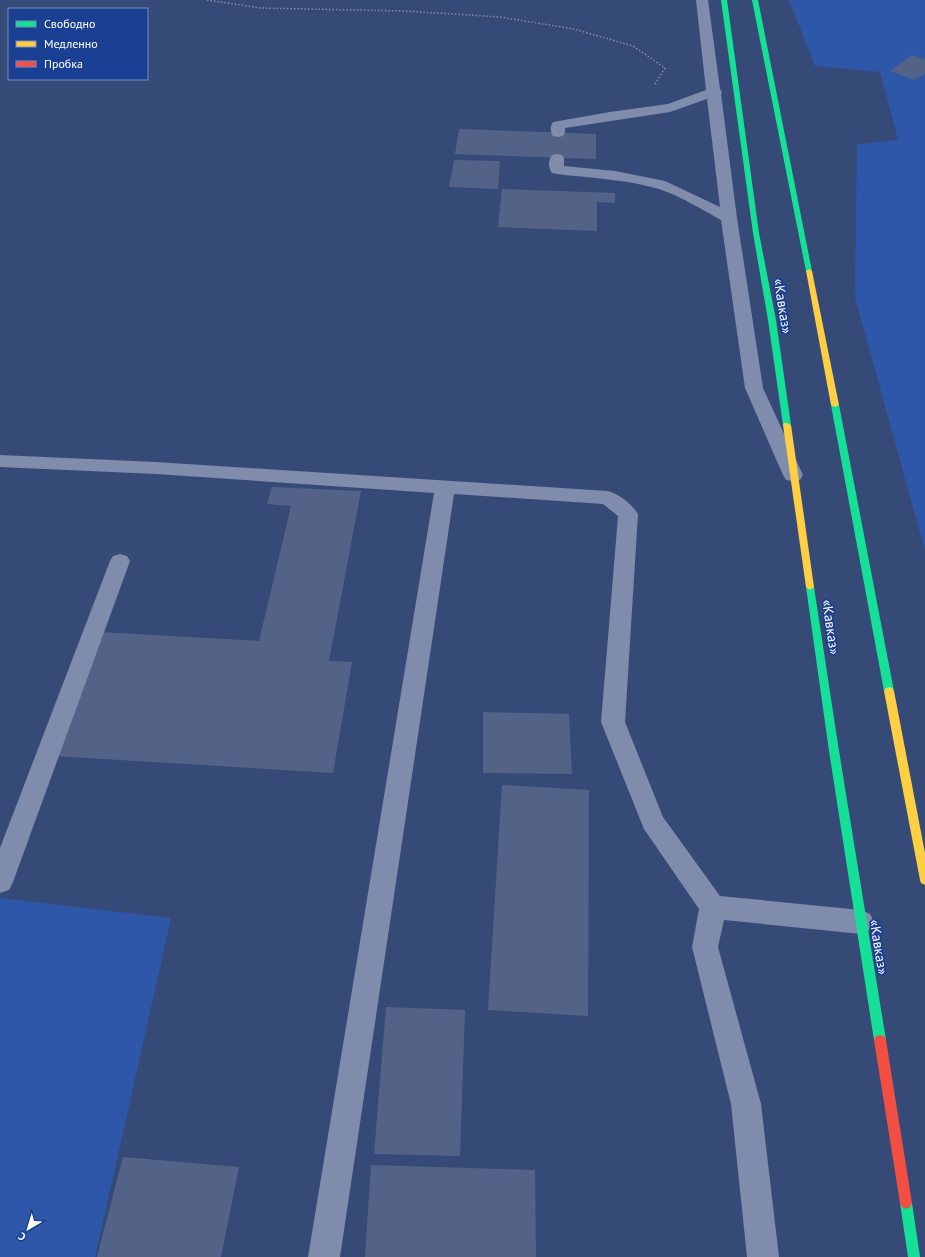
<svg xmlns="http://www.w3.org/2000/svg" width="925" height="1257" font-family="'PT Sans',sans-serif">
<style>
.green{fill:#2f57a9}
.building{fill:#536387}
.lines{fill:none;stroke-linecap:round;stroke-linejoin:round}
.path{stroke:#7f8cab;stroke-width:1.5;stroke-dasharray:1.5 2;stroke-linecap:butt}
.lane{fill:#7f8cab;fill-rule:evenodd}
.fast{fill:#16e098;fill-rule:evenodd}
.slow{fill:#ffcf43;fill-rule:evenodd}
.jam{fill:#f24e42;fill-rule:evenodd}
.labels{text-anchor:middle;stroke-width:3.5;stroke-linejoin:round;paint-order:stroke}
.street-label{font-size:14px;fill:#fff;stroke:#1b4093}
</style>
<rect width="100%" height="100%" fill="#364a78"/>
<!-- green -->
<g class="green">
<path d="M789,0H925V551L855,297L857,144L898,140L880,72L815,66Z"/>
<path d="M0,898L171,918L95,1257H0Z"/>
</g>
<!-- building -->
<g class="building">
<path d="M912,55L925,59V73L915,80L890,71Z"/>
<path d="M459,129L596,134V159L455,154Z"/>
<path d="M454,160L500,161L498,189L449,187Z"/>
<path d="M502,189L615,193V203L597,202V231L498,227Z"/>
<path d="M272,487L361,491L329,661L352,662L333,773L54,756L98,632L259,641L291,506L267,504Z"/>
<path d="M483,712L569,714L572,774L483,773Z"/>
<path d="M502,785L589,790L588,1016L488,1010Z"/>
<path d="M386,1007L465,1010L460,1156L374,1154Z"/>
<path d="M123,1157L239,1167L221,1257H97Z"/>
<path d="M371,1165L535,1170L536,1257H365Z"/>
</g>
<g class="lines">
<!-- path -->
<path class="path" d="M207,0L261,8L405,11L500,17L574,29L633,46L665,68L655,84"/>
<!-- lane -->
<g class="lane">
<path d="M696,0H708L720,89L722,92L721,94L737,218L763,388L803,475L800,480L793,481L786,480L783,475L745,388L721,220C703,210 675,193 655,188C623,179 589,178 557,174L552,173C548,168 548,160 552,155L557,154L562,155L564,158V166L615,171L665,181L720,207L707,99L670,112L565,128V133L563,136L558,137L553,136C550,132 550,126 553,122L610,112L668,104L706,90Z"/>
<path d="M0,455L156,462L608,491C619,494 632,504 638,514L625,722L663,817L720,896L861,910L870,914L874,922L870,930L861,934L724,920L718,947L761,1104L779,1257H747L731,1104L692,947L699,909L644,829L601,722L618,516L603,504L454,494L340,1257H308L434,493L156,474L0,467Z"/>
<path d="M120,554L127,556L130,561L13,882L9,890L0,893V848L110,561L113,556Z"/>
</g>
<!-- fast -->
<g class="fast">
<path d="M721,0H727L759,233L776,320L791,425L787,427L783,425L768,320L753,233Z"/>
<path d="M752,0H758L812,271L809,273L806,271Z"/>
<path d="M832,403H838L839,405L894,691L892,694H886L884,691L831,405Z"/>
<path d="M810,584L814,587L839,751L886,1040L884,1044L880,1045L876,1044L874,1040L829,751L806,587Z"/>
<path d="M906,1197L910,1199L912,1203L920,1257H908L900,1203L902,1199Z"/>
</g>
<!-- slow -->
<g class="slow">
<path d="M809,269L812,271L839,405L835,407L831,405L806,271Z"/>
<path d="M784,423H787L791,425L814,587L810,590L806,587L783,425Z"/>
<path d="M889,687L892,688L894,691L925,853V885L921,883L920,880L884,691L886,688Z"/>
</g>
<!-- jam -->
<path class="jam" d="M880,1035L884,1036L886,1040L912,1203L910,1207L906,1209L902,1207L900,1203L874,1040L876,1036Z"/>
</g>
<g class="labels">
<!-- street labels -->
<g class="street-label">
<text transform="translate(783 306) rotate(81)" y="5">«Кавказ»</text>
<text transform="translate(831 627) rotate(82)" y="5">«Кавказ»</text>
<text transform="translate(879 947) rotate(81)" y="5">«Кавказ»</text>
</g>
</g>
<!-- legend -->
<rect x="8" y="8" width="140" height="72" fill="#1b4093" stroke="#768cbe"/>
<rect x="16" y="21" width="20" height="6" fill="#16e098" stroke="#768cbe"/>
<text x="44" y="28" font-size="12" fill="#ffffff">Свободно</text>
<rect x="16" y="41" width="20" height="6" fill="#ffcf43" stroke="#768cbe"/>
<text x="44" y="48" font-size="12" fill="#ffffff">Медленно</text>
<rect x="16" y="61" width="20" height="6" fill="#f24e42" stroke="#768cbe"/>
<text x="44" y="68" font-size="12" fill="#ffffff">Пробка</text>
<!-- north arrow -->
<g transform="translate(28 1229) rotate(218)" stroke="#1b4093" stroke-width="3" paint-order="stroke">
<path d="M0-3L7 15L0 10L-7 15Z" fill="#ffffff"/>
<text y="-6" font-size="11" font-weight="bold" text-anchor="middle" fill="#ffffff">С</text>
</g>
</svg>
